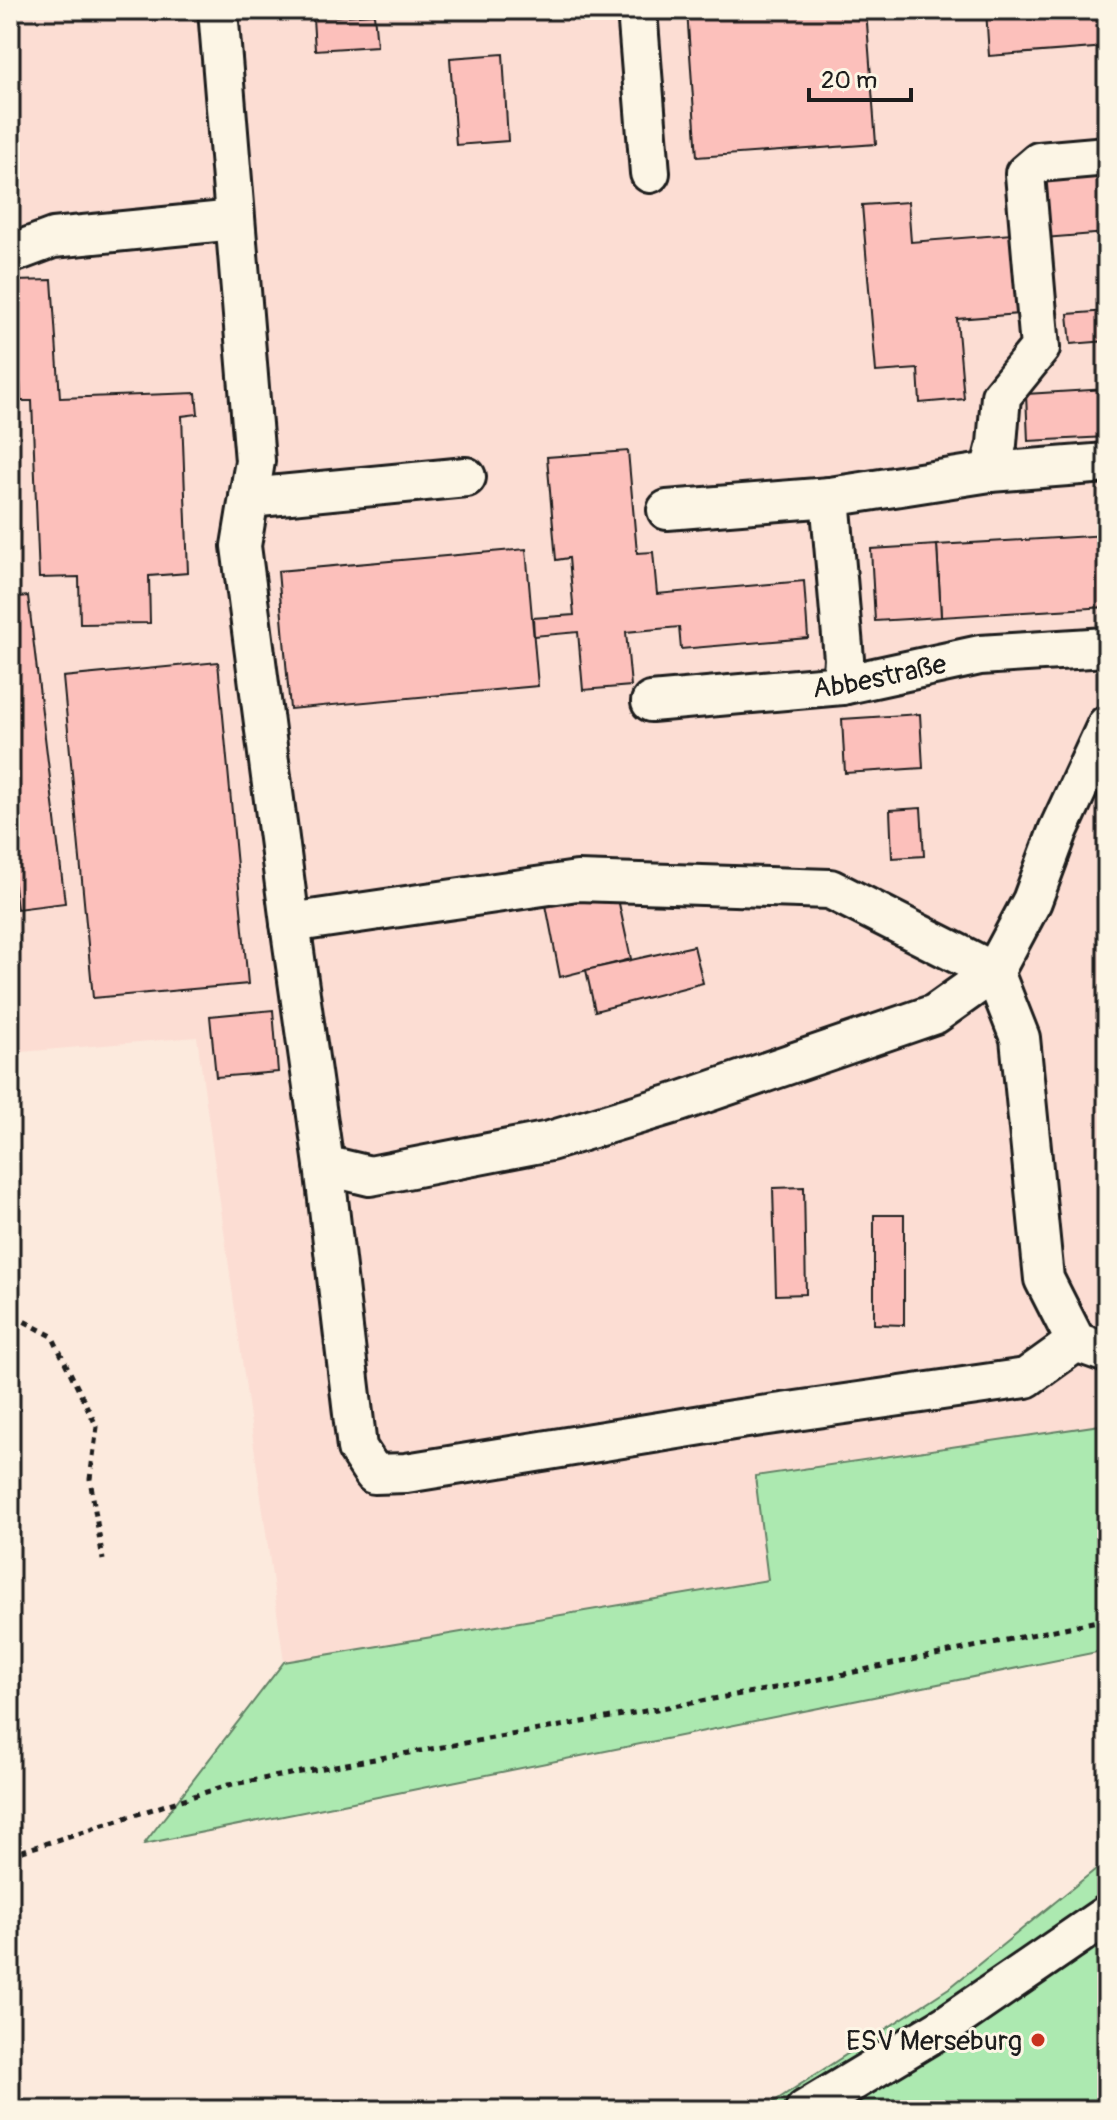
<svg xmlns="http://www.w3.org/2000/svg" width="1117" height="2120" font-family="Pangolin,sans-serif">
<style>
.built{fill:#fcddd3}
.green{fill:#ace9b0;stroke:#648266;stroke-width:2}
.building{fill:#fcc0bb;stroke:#1c1c1c;stroke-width:2}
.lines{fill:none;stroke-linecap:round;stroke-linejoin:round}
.minor-casing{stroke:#1c1c1c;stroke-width:44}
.path{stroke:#1c1c1c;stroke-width:5;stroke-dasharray:6 6;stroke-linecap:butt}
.minor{stroke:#fcf5e5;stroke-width:38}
.poi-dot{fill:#c8321e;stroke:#fcf5e5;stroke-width:3}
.labels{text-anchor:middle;stroke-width:6;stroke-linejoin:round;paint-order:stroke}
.street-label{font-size:28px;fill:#1c1c1c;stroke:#fcf5e5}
.poi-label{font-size:28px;fill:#1c1c1c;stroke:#fcf5e5;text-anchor:end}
</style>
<rect width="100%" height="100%" fill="#fceadd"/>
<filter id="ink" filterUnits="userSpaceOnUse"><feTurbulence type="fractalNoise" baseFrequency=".0125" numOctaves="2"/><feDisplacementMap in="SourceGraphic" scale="16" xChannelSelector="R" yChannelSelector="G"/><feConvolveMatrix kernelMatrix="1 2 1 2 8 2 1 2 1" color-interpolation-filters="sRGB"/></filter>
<g filter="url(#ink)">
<!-- built -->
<path class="built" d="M10,10H1107V1424L755,1477L769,1580L284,1662L197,1037L10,1053Z"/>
<!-- green -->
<g class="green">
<path d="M1107,1424V1650L144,1844L284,1662L768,1580L755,1476Z"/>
<path d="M1107,1860V2110H761L952,1986Z"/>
</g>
<!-- building -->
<g class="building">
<path d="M312,10H417L313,18Z"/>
<path d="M687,10H866L876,144L697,157Z"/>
<path d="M986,10H1107V47L989,56Z"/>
<path d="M374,14L377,46L315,50L313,18Z"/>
<path d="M503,54L508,141L456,145L450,58Z"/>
<path d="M1107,171V233L1044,238L1039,177Z"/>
<path d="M908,202L911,242L1012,234L1019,314L957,319L964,399L920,403L918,369L876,372L862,205Z"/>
<path d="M52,280L60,398L196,393L198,414L182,416L188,573L149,576L150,623L80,624L79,577L39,578L32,401H21L15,281Z"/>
<path d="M1107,311V341L1071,344L1068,314Z"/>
<path d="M1107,389V437L1028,441L1026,394Z"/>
<path d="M628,451L637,553L653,552L657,594L804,581L808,638L681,649L679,627L626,632L631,686L583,690L578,632L534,636L533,618L574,615L569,558L556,560L547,457Z"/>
<path d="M10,534L18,597L28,596L65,903L17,909L10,855Z"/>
<path d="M1107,535V607L941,617L937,545Z"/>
<path d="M937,545L941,617L875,621L871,549Z"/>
<path d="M526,549L538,686L290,709L278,571Z"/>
<path d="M218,662L248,984L93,998L63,677Z"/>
<path d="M920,714L923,768L845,773L842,719Z"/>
<path d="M921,808L924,856L892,858L890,810Z"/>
<path d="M615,885L631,959L560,977L545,900Z"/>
<path d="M694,946L703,983L595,1011L586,970Z"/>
<path d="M273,1010L278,1072L216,1077L210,1016Z"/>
<path d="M804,1187L806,1294L776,1295L773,1188Z"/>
<path d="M874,1215H904V1325L874,1324Z"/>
</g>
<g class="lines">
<defs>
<g id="minor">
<path d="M218,10L255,461L241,546L290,923L324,1165L370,1176L550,1141L679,1102L935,1014L994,972L1032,901L1058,831L1107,725"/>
<path d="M637,10L650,173"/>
<path d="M10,254L53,238L235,220"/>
<path d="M990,472L1107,463"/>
<path d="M830,497L844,659L842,685"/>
<path d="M249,498L466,477"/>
<path d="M667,510L830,497L990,472L997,444L1001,396L1040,348L1025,174L1039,162L1107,156"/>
<path id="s1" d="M651,702L842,685L980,655L1107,647"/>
<path d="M290,923L577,881L830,889L994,972L1020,1038L1044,1279L1076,1342L1107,1353"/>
<path d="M324,1165L357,1448L374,1474L406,1473L733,1420L1026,1378L1076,1342"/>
<path d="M805,2110L948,2024L1107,1915"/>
</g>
</defs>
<!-- minor casing -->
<use href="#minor" class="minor-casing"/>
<!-- path -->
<g class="path">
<path d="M10,1304L16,1317L52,1336L97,1427L90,1479L103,1560"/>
<path d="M10,1855L228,1785L792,1685L1107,1619"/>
</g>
<!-- minor -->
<use href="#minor" class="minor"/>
</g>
</g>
<!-- markers -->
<circle class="poi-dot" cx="1038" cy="2040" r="8"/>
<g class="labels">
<!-- street labels -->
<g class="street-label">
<text dy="10" stroke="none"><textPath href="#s1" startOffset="230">Abbestraße</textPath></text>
</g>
<!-- poi labels -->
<g class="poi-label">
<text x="1022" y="2050">ESV Merseburg</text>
</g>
</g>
<!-- margin -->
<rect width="1117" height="2120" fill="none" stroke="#fcf5e5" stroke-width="40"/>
<rect x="20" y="20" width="1077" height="2080" fill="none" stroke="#1c1c1c" stroke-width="3" filter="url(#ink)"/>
<!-- scale -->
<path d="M809 88v12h102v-12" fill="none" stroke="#1c1c1c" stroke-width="4"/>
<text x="821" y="88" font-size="24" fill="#1c1c1c" stroke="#fcf5e5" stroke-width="6" paint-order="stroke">20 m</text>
</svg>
